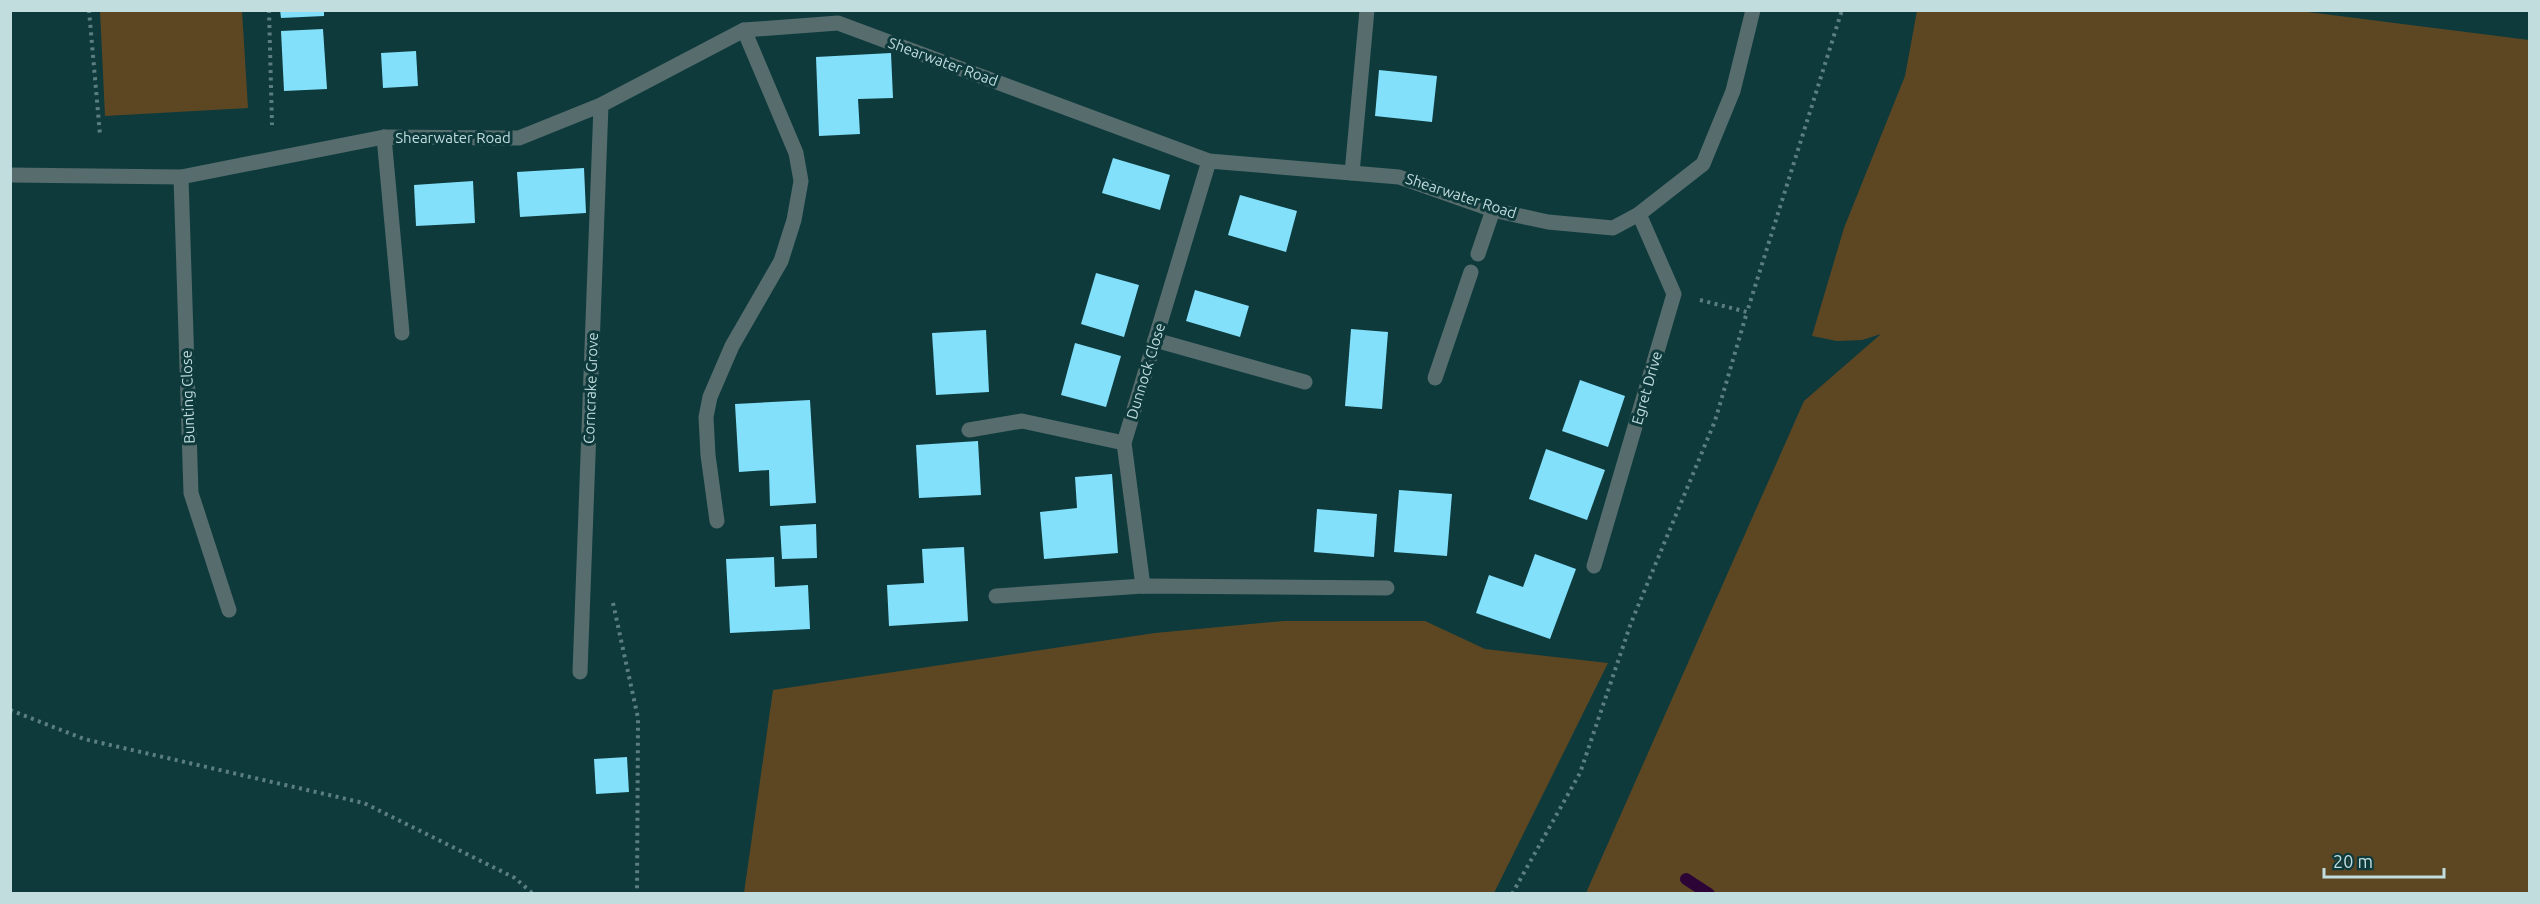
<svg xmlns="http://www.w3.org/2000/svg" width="2540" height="904" font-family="Ubuntu,sans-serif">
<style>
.green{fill:#5d4723}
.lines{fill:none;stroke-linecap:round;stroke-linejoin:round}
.stream{stroke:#2d0436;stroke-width:12}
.building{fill:#83e0fb}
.path{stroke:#5b7f81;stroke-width:4;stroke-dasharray:3 4.5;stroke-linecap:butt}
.lane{stroke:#566c6d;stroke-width:15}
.street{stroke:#566c6d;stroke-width:15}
.labels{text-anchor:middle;stroke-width:6;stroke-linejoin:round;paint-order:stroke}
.street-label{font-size:15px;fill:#c2ddde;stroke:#0e3a3c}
</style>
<rect width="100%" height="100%" fill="#0e3a3c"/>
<!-- green -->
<g class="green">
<path d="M2292,10L2529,40V893H1586L1804,401L1881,334L1862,340L1837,341L1812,336L1844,228L1905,76L1917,11Z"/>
<path d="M100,11H242L248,108L105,116Z"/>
<path d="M1284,621H1425L1485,649L1608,663L1494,893H744L773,690L1155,633Z"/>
</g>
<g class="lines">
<!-- stream -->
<path class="stream" d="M1686,879L1709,894"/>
</g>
<!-- building -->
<g class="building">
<path d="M280,10H324V16L281,18Z"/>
<path d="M323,29L327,89L284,91L281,31Z"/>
<path d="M416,51L418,86L383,88L381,53Z"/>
<path d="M891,53L893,98L858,99L860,134L819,136L816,57Z"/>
<path d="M1379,70L1437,76L1432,122L1375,116Z"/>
<path d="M1113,158L1170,175L1160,210L1102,193Z"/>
<path d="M584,168L586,213L520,217L517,172Z"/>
<path d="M473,181L475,223L416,226L414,185Z"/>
<path d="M1240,195L1297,211L1286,252L1228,235Z"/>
<path d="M1096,273L1139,285L1124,337L1081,324Z"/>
<path d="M1195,290L1249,306L1240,337L1186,321Z"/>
<path d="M1351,329L1388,332L1382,409L1345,406Z"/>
<path d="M986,330L989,392L936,395L932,333Z"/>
<path d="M1075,343L1121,356L1106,407L1061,395Z"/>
<path d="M1580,380L1625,396L1608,447L1562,431Z"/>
<path d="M810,400L816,503L770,506L769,470L739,472L735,404Z"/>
<path d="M978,441L981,495L919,498L916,445Z"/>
<path d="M1546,449L1605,470L1587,520L1529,499Z"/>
<path d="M1112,474L1118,553L1044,559L1040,512L1077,508L1075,477Z"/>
<path d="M1399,490L1452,494L1447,556L1394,552Z"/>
<path d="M1317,509L1377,514L1374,557L1314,552Z"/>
<path d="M816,524L817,558L782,559L780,526Z"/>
<path d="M964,547L968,621L889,626L887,585L924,583L922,549Z"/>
<path d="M1535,554L1576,569L1550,639L1476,613L1489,575L1523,587Z"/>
<path d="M774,557L775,587L808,585L810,629L730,633L726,559Z"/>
<path d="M627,757L629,792L596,794L594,759Z"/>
</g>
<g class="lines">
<!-- path -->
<g class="path">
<path d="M89,10L100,135"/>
<path d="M269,10L272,125"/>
<path d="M1700,300L1747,312L1842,10"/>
<path d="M613,603L638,718L637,894"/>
<path d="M10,710L84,739L364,803L515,878L533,894"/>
<path d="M1512,894L1580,773L1631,623L1715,421L1747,312"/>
</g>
<!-- lane -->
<g class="lane">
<path d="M384,137L402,333"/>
<path d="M1352,173L1367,10"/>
<path d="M1478,254L1493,210"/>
<path d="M1155,340L1305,382"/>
<path d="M1435,378L1471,272"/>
<path d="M717,521L708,455L706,417L710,397L732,346L781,261L794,220L801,181L796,153L744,30"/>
</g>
<!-- street -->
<g class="street">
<path d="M10,175L181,177L384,137L519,138L601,105L744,30L838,23L1209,161L1399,177L1493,210L1548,222L1613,228L1639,214L1703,164L1733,91L1753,10"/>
<path d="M181,177L191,493L229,610"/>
<path d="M969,430L1022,421L1124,443"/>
<path d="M1594,566L1674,294L1639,214"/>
<path d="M1143,586L1124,443L1209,161"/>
<path d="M996,596L1143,586L1387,588"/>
<path d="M580,672L601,105"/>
</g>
</g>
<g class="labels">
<!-- street labels -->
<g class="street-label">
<text transform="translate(943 62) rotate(20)" y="5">Shearwater Road</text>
<text x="453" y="143">Shearwater Road</text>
<text transform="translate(1461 196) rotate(18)" y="5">Shearwater Road</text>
<text transform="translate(1146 371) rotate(-73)" y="5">Dunnock Close</text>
<text transform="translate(591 388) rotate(-88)" y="5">Corncrake Grove</text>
<text transform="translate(1647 388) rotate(-74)" y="5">Egret Drive</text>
<text transform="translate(188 397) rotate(-92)" y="5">Bunting Close</text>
</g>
</g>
<!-- border -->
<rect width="2540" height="904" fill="none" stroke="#c2ddde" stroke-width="24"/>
<!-- scale -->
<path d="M2324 868v9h120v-9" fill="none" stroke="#c2ddde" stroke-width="3"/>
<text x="2333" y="868" font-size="18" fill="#c2ddde" stroke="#0e3a3c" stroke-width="4.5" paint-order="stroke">20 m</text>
</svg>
